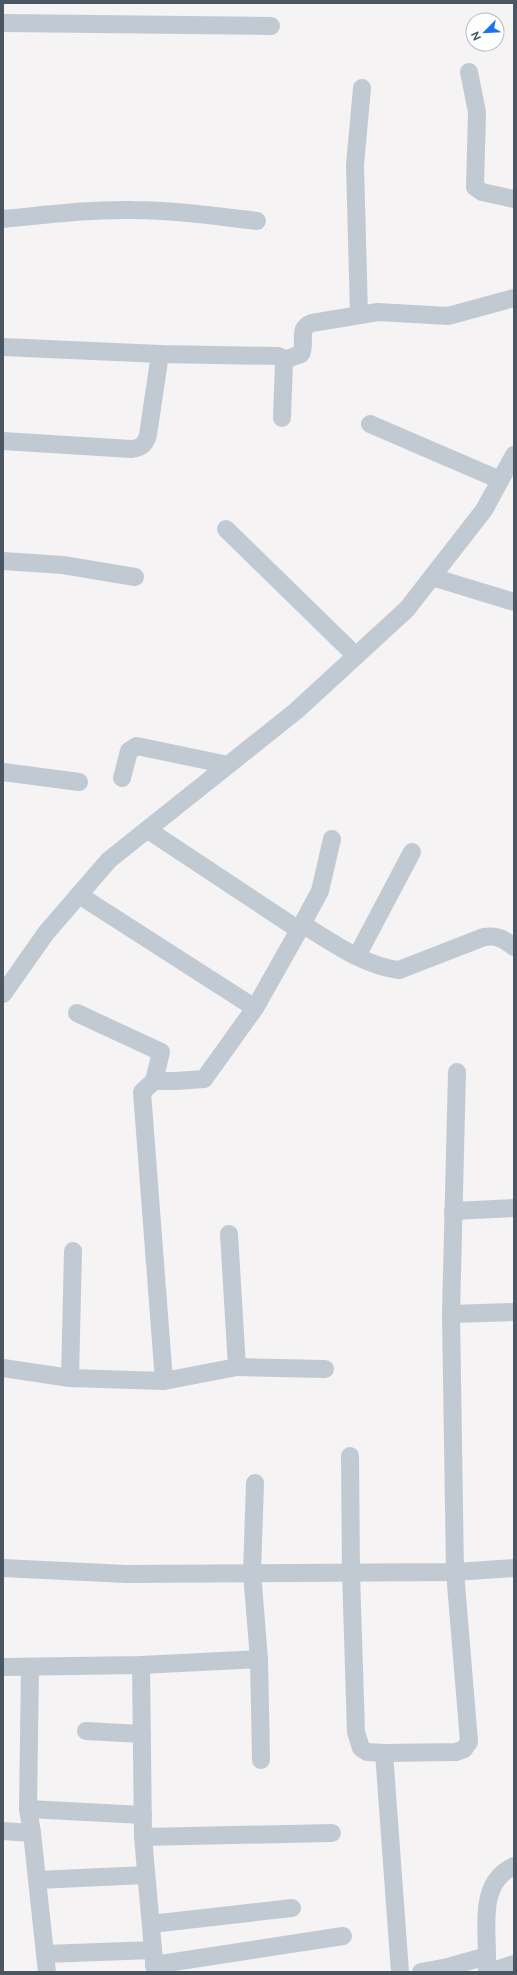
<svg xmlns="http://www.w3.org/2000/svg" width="517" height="1975" font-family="Raleway,sans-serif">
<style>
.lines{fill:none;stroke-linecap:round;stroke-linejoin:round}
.minor{stroke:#c1cad2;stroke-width:18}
</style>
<rect width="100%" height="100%" fill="#f5f3f3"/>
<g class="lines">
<!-- minor -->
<g class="minor">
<path d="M3,23L271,26"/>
<path d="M469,72L477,112L475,187L482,192L514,199"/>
<path d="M3,219C46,215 89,209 132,210C173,210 215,216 257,221"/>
<path d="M359,314L355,165L362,88"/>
<path d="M3,347L160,354L278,356L282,358L284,362L282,418"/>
<path d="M284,360L301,354C307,341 296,329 312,323L378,312L448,316L514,298"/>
<path d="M370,424L500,480"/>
<path d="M3,441L131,449C141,448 145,445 148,435L160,354"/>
<path d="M226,529L356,656"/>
<path d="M3,561L63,565L135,577"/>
<path d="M432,577L514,602"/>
<path d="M3,772L79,782"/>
<path d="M122,778L129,751L137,746L228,765"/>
<path d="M79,895L255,1008"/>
<path d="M302,924C332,942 364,966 399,970L484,937C497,935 504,939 514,947"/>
<path d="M299,930L320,891L332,839"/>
<path d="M357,956L412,852"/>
<path d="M3,994L46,933L109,860L296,711L407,609L484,510L514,455"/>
<path d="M77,1013L161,1052L154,1081"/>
<path d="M453,1211L514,1208"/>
<path d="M451,1314L514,1312"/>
<path d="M237,1367L325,1369"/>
<path d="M3,1368L70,1378L164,1381L142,1092L154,1081H176L204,1079L255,1008L299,930L148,830"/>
<path d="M70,1378L73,1251"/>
<path d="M164,1381L237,1367L229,1234"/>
<path d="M350,1456L351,1573L356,1732L361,1748L367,1752L384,1753L400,1972"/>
<path d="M3,1568L126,1574L455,1572L514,1568"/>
<path d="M259,1659L261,1760"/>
<path d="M141,1665L143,1837L155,1972"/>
<path d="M3,1667L141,1665L259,1659L252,1573L255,1483"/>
<path d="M30,1667L28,1809L32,1833L45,1954"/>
<path d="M86,1731L142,1734"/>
<path d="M384,1753L456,1752L464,1749L469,1742L455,1572L451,1314L457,1072"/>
<path d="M28,1809L143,1815"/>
<path d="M3,1831L32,1833"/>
<path d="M143,1837L332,1833"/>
<path d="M37,1880L146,1875"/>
<path d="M151,1924L292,1908"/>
<path d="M487,1956C487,1924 479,1882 514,1866"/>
<path d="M154,1965L343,1936"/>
<path d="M47,1972L45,1954L153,1950"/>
<path d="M421,1972L448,1967L487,1956V1972"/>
<path d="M490,1972L514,1964"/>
</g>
</g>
<!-- border -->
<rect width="517" height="1975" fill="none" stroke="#4a5661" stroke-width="8"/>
<!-- north arrow -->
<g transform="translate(485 32) rotate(246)"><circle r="19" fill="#ffffff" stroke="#b7bbc0"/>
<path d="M0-3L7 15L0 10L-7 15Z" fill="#1a73e8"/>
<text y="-6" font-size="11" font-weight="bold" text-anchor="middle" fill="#4a5661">N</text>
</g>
</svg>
